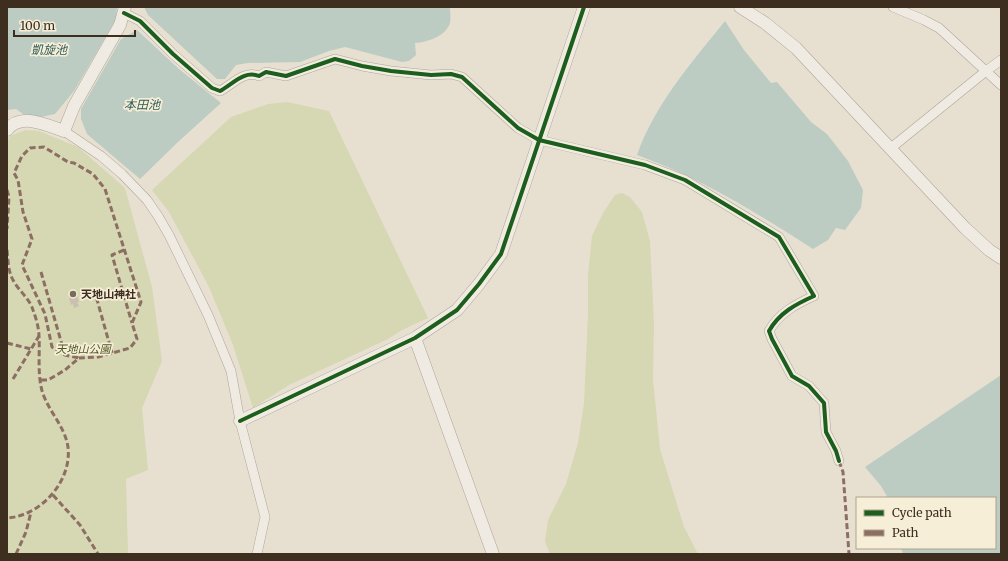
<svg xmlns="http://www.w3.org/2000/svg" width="1008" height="561" font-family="Merriweather,'Noto Sans JP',serif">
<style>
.green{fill:#d6d7b3}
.water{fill:#bcccc2}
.building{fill:#cbbfb2}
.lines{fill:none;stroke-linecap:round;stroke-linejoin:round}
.minor-casing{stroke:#ada599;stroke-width:10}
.tertiary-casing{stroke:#ada599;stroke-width:13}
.minor{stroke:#efebe3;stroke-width:9}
.tertiary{stroke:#efebe3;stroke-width:12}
.quiet{stroke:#8d6e63;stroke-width:3;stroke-dasharray:6 3;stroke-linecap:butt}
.cycleway-casing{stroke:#f7eed8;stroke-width:6}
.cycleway{stroke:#1b5e20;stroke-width:4}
.poi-dot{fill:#786c5e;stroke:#f7eed8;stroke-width:1.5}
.labels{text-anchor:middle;stroke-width:3.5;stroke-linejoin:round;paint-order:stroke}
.poi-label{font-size:11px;font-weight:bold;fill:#3d2e20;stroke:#f7eed8;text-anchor:start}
.park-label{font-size:11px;font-style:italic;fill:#4d5a26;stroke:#f7eed8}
.water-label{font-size:12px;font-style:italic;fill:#2f5d5a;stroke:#f7eed8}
</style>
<rect width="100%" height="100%" fill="#e7e0d1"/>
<!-- green -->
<g class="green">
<path d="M287,102L329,111L428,318L402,330L388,339L289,385L253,408L233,345L209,287L169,212L152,190L231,117L268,104Z"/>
<path d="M25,130L39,131L78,147L125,188L152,287L162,361L142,408L148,470L126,479L128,554H7V142L10,136Z"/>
<path d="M622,193L630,197L642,212L650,241L654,323L653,380L660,449L684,527L698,554H550L545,541L548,520L566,484L578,443L584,403L588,314V275L592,236L603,213L615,195Z"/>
</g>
<!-- water -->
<g class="water">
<path d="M7,7H117L116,19L74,91L55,114L41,117L23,114L16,109L7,110Z"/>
<path d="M144,7H450C450,12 451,19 450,23C446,36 428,42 415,43L416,55L409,61L402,62L345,47L329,51L300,62L248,63L236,65L225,79H217L148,15Z"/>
<path d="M725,21L744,50L771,83L777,82L811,122L827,134L848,161L863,190L861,208L845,230L836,228L828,240L813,249C757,213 699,177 637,155C655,104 692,62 725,21Z"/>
<path d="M137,30L179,69L221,103L178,142L140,179L87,134L81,119V109L121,39Z"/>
<path d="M1001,375V554H903L901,548H995V498H888L881,486L865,467Z"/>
</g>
<!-- building -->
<path class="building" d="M74,294L75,296H77L79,302L77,303L79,306L74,308L73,304L71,305L69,298H70L69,296Z"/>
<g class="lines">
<defs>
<g id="minor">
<path d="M893,7L924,20L939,28L1001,85"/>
<path d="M124,13L140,21L173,54L212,88L220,91C233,84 244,70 259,76L266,72L286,76L335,59L362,66L391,71L431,75L451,74L462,77L518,128L539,140L645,165L685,180L779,237L814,296C796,304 779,313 769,331L772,339L792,376L809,386L824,403L826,432L836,451L839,461"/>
<path d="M64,131L101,156L122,174L147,200L158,216L169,235L208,315L231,371L240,421L265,517L257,554"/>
<path d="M891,148L986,71L1001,60"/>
</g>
<g id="tertiary">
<path d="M740,7L765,23L796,48L965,228L989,250L1001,258"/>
<path d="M7,130C21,112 46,125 64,131L74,106L120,25L125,7"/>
<path d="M415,338L493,554"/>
<path d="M240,421L415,338L457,310L479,284L501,254L584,7"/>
</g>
</defs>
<!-- minor casing -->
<use href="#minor" class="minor-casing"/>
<!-- tertiary casing -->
<use href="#tertiary" class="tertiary-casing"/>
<!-- minor -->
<use href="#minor" class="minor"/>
<!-- tertiary -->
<use href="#tertiary" class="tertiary"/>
<!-- quiet -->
<g class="quiet">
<path d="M7,190L9,197L7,229"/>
<path d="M7,250C8,260 8,271 13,280C18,290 30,299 33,310C36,318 39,328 39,337C40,356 37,376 43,394C50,413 65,427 68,447C72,481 41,516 7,518"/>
<path d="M124,250L112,255L132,323"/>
<path d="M41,272L65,355"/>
<path d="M94,289L112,353"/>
<path d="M7,343L31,349"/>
<path d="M13,379L39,336"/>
<path d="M41,380H48L65,370L79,358L98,357L130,348L137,339L132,323L141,302L105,189L93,174L74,163L68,162L44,147L30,148L22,156L14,173L18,180L23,212L32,239L22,265L45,314L52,347L65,355L79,358"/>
<path d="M839,461L843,472L849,554"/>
<path d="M53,495L80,525L98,554"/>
<path d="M16,554L26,532L31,512"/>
</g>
<defs>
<g id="cycleway">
<path d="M124,13L140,21L173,54L212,88L220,91C233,84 244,70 259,76L266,72L286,76L335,59L362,66L391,71L431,75L451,74L462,77L518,128L539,140L645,165L685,180L779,237L814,296C796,304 779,313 769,331L772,339L792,376L809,386L824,403L826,432L836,451L839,461"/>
<path d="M240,421L415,338L457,310L479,284L501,254L584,7"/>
</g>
</defs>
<!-- cycleway casing -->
<use href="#cycleway" class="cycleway-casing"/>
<!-- cycleway -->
<use href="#cycleway" class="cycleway"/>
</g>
<!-- markers -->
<circle class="poi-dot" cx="73" cy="294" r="4"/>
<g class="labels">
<!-- poi labels -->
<g class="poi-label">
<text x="81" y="298">天地山神社</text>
</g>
<!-- park labels -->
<g class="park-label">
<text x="83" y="353">天地山公園</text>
</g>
<!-- water labels -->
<g class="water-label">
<text x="49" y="54">凱旋池</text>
<text x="142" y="109">本田池</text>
</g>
</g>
<!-- border -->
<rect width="1008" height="561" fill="none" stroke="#3d2e20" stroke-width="16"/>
<!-- legend -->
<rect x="856" y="497" width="140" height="52" fill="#f7eed8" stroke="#ada18e"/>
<rect x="864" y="510" width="20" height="6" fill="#1b5e20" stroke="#ada18e"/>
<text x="892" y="517" font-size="12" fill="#3d2e20">Cycle path</text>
<rect x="864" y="530" width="20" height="6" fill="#8d6e63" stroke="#ada18e"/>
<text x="892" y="537" font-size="12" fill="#3d2e20">Path</text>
<!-- scale -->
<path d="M14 30v6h121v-6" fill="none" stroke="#3d2e20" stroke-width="2"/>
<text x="20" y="30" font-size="12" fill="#3d2e20" stroke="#f7eed8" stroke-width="3" paint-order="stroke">100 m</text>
</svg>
